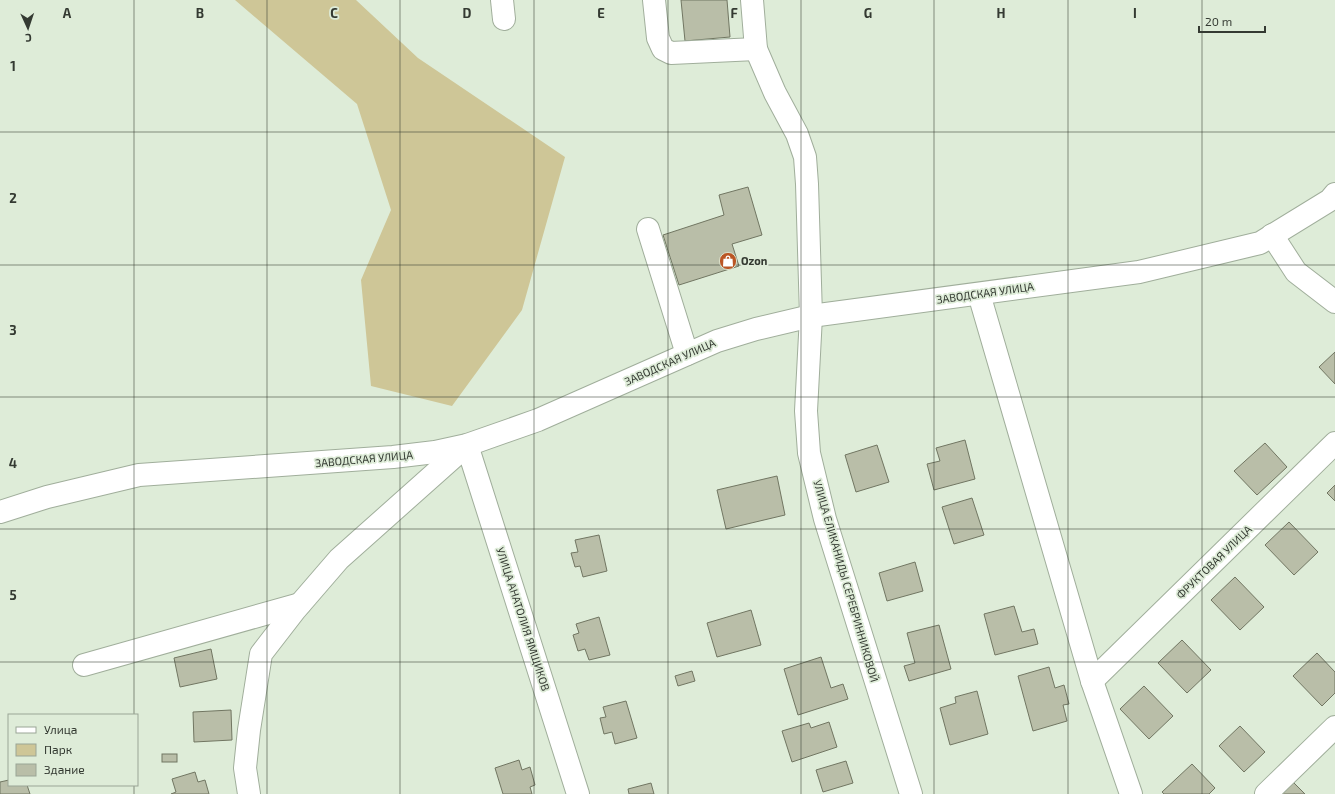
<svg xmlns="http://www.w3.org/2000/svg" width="1335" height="794" font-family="'Exo 2',sans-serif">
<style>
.green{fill:#cec697}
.building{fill:#b9bea8;stroke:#717662}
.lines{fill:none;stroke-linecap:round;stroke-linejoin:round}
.minor-casing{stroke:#a0ae9b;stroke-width:24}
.minor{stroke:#fff;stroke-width:22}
.grid{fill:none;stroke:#343a32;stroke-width:1;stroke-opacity:0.55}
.labels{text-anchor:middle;stroke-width:3.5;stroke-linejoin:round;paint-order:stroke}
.poi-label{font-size:11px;font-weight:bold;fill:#343a32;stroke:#deecd8;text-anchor:start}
.street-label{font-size:11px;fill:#343a32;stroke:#deecd8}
.grid-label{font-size:13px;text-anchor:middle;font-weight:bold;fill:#343a32;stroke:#deecd8;stroke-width:3.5;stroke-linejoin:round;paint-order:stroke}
</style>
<rect width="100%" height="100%" fill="#deecd8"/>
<!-- green -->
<path class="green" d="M235,0H356L418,58L565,157L522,310L452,406L371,386L361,280L391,210L357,104Z"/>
<!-- building -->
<g class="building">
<path d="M681,0H727L730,37L685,41Z"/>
<path d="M748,187L762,235L732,244L739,266L679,285L663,235L724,215L719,195Z"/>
<path d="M1335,352V384L1319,367Z"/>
<path d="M965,440L975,479L934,490L927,464L940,461L936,448Z"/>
<path d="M1265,443L1287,467L1257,495L1234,471Z"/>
<path d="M877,445L889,482L856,492L845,455Z"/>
<path d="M777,476L785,515L726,529L717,490Z"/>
<path d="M1335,485V501L1327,493Z"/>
<path d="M972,498L984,535L954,544L942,507Z"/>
<path d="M1289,522L1318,552L1294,575L1265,545Z"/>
<path d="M599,535L607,571L583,577L580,566L575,567L571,553L578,552L575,540Z"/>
<path d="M915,562L923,591L887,601L879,573Z"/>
<path d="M1235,577L1264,607L1240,630L1211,600Z"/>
<path d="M1014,606L1022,632L1034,629L1038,644L995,655L984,614Z"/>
<path d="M751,610L761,645L717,657L707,623Z"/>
<path d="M599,617L610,655L589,660L585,649L578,651L573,635L579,633L576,624Z"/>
<path d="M939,625L951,669L909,681L904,666L915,663L907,633Z"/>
<path d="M1182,640L1211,670L1187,693L1158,663Z"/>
<path d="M211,649L217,679L180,687L174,658Z"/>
<path d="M1317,653L1335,672V693L1322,706L1293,676Z"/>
<path d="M821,657L831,688L843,684L848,699L798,715L784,669Z"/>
<path d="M1049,667L1055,688L1064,685L1069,704L1063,705L1067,721L1033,731L1018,676Z"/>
<path d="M692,671L695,681L678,686L675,676Z"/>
<path d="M1144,686L1173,716L1149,739L1120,709Z"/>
<path d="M977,691L988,734L950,745L940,708L956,703L955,697Z"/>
<path d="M626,701L637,738L615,744L612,732L604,734L600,718L606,717L603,707Z"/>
<path d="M231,710L232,740L194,742L193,712Z"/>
<path d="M829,722L837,747L792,762L782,731L809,723L811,728Z"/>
<path d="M1240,726L1265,752L1244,772L1219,746Z"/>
<rect x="162" y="754" width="15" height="8"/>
<path d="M519,760L522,770L530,767L535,785L530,787L532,794H503L495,768Z"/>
<path d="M846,761L853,783L823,792L816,770Z"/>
<path d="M1192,764L1215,788L1209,794H1164L1162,792Z"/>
<path d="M195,772L198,782L205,780L209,794H171L176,792L172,779Z"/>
<path d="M9,780V785H27L30,794H0V782Z"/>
<path d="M1293,782L1305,794H1281Z"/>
<path d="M651,783L654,794H629L628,789Z"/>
</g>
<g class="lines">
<defs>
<g id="minor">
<path d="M502,0L504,19"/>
<path d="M654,0L658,38L663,49L671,53L756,49"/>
<path d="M752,0L756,49L775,93L797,134L805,157L807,184L811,316L806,411L809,453L825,519L911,794"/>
<path d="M648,229L687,354"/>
<path d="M1272,235L1296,272L1335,302"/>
<path d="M979,294L1092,681L1131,794"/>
<path d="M0,512L47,497L139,475L393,457L435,452L467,445L538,420L717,341L756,329L811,316L1139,272L1260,243L1330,200L1335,194"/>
<path d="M84,665L300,604"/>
<path d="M1092,681L1335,443"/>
<path d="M249,794L245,768L249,730L261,654L295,610L339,559L467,445L578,794"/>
<path d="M1266,794L1335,727"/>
</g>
</defs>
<!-- minor casing -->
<use href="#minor" class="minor-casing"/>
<!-- minor -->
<use href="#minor" class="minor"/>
</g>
<!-- grid -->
<path class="grid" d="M134,0V715M267,0V794M400,0V794M534,0V794M668,0V794M801,0V794M934,0V794M1068,0V794M1202,0V794M0,132H1335M0,265H1335M0,397H1335M0,529H1335M0,662H1335M134,785V794"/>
<!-- icons -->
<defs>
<symbol id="shop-disc" viewBox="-11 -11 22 22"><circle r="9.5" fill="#bb5624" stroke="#deecd8"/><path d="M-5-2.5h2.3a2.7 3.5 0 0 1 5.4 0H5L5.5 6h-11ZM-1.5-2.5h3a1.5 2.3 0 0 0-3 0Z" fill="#fff"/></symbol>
</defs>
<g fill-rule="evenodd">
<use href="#shop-disc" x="718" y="251" width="20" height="20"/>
</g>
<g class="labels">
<!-- poi labels -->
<g class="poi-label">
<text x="741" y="265">Ozon</text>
</g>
<!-- street labels -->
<g class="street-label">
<text transform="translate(985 293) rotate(-8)" y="4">ЗАВОДСКАЯ УЛИЦА</text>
<text transform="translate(670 362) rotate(-24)" y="4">ЗАВОДСКАЯ УЛИЦА</text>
<text transform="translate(364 459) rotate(-5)" y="4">ЗАВОДСКАЯ УЛИЦА</text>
<text transform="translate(1214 562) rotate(-44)" y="4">ФРУКТОВАЯ УЛИЦА</text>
<text transform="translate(846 581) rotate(74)" y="4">УЛИЦА ЕЛИКАНИДЫ СЕРЕБРИННИКОВОЙ</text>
<text transform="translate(523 619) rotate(72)" y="4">УЛИЦА АНАТОЛИЯ ЯМЩИКОВ</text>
</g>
</g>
<g class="grid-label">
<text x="67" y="18">A</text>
<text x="200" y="18">B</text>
<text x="334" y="18">C</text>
<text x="467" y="18">D</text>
<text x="601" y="18">E</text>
<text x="734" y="18">F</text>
<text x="868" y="18">G</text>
<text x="1001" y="18">H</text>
<text x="1135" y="18">I</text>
<text x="13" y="71">1</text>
<text x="13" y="203">2</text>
<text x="13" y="335">3</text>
<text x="13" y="468">4</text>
<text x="13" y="600">5</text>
</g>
<!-- legend -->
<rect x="8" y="714" width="130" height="72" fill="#deecd8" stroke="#9aa596"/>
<rect x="16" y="727" width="20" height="6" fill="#ffffff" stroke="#9aa596"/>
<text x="44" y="734" font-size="12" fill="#343a32">Улица</text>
<rect x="16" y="744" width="20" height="12" fill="#cec697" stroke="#9aa596"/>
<text x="44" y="754" font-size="12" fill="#343a32">Парк</text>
<rect x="16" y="764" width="20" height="12" fill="#b9bea8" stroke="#9aa596"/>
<text x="44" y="774" font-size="12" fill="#343a32">Здание</text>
<!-- north arrow -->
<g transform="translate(28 28) rotate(177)" stroke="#deecd8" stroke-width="3" paint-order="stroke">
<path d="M0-3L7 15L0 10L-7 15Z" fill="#343a32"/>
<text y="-6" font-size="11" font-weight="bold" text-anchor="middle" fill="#343a32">С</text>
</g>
<!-- scale -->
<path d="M1199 26v6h66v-6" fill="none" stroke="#343a32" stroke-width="2"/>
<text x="1205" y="26" font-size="12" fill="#343a32" stroke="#deecd8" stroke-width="3" paint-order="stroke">20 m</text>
</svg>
